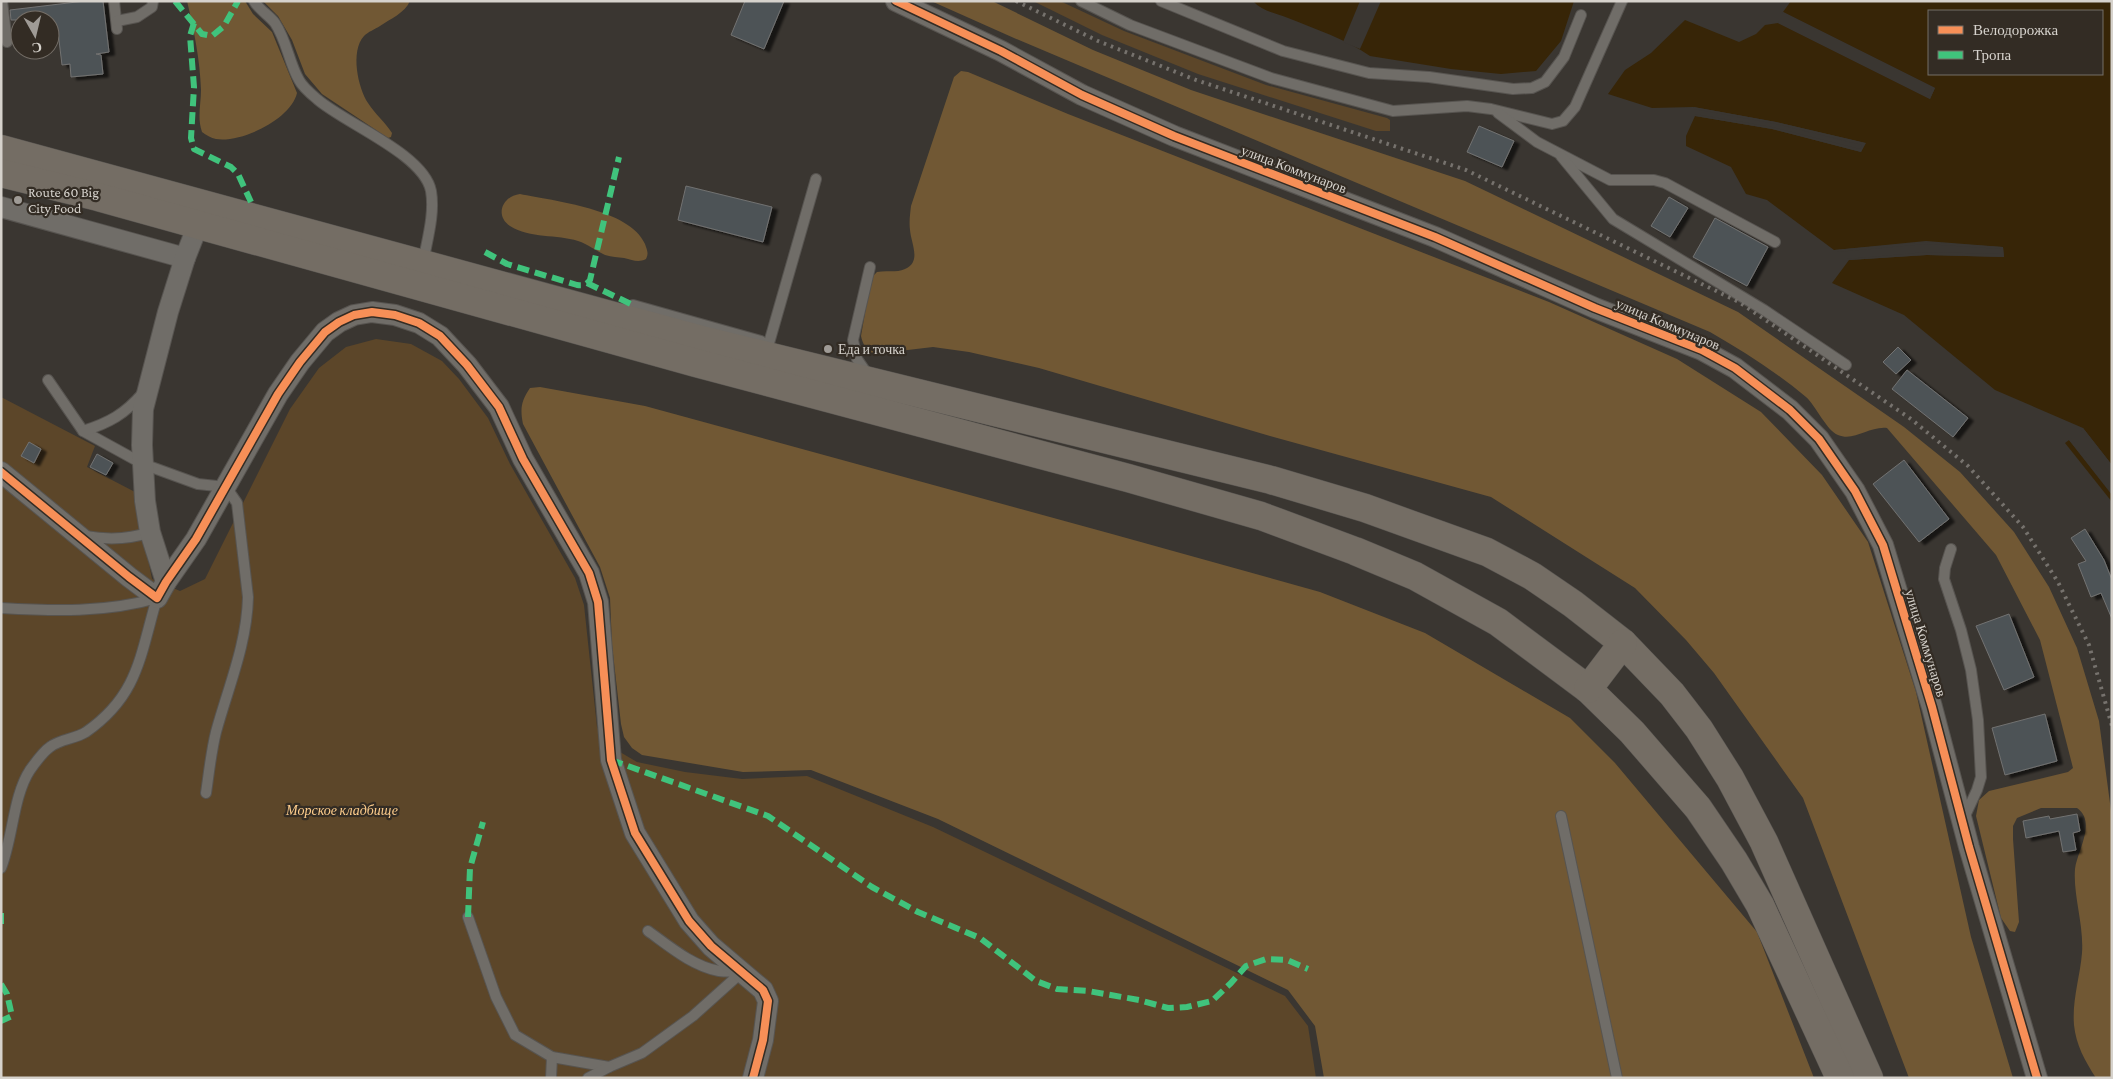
<svg xmlns="http://www.w3.org/2000/svg" width="2113" height="1079" font-family="'Crimson Pro',serif">
<style>
.green{fill:#5c4629}
.forest{fill:#715834}
.water{fill:#372507;fill-rule:evenodd}
.pier{fill:#3a3631}
.building{fill:#4d5357;stroke:#727271;filter:url(#shadow)}
.lines{fill:none;stroke-linecap:round;stroke-linejoin:round}
.service-casing{stroke:#575450;stroke-width:12}
.minor-casing{stroke:#575450;stroke-width:22}
.trunk-casing{stroke:#575450;stroke-width:29}
.service{stroke:#706d68;stroke-width:10}
.minor{stroke:#706d68;stroke-width:20}
.trunk{stroke:#746d64;stroke-width:28}
.rail{stroke:#76726d;stroke-width:4;stroke-dasharray:2.5 5;stroke-linecap:butt}
.quiet{stroke:#40c37c;stroke-width:6;stroke-dasharray:12 6;stroke-linecap:butt}
.cycleway-casing{stroke:#332c24;stroke-width:11}
.cycleway{stroke:#f78f57;stroke-width:8}
.poi-dot{fill:#9f9b96;stroke:#332c24;stroke-width:2}
.labels{text-anchor:middle;stroke-width:4.5;stroke-linejoin:round;paint-order:stroke}
.street-label{font-size:14px;fill:#d6d2cc;stroke:#332c24}
.poi-label{font-size:14px;fill:#d6d2cc;stroke:#332c24;text-anchor:start}
.park-label{font-size:14px;font-style:italic;fill:#fecd8c;stroke:#332c24}
</style>
<defs>
<filter id="shadow"><feDropShadow dx="5.5" dy="3" stdDeviation="1" flood-color="#0009"/></filter>
</defs>
<rect width="100%" height="100%" fill="#3a3631"/>
<!-- green -->
<g class="green">
<path d="M1033,1H1060L1124,31L1266,85L1387,118L1390,120V131H1376L1198,74L1102,35Z"/>
<path d="M376,339L411,344L442,361L459,379L488,418L510,464L575,578L584,605L597,727L608,745L637,762L685,772L742,779L807,776L933,827L1285,996L1308,1026L1316,1078H1V397L95,446L87,467L135,492L152,579L180,591L205,579L290,409L319,368L346,347Z"/>
</g>
<!-- forest -->
<g class="forest">
<path d="M187,1H245L253,14L272,32L297,93C291,119 242,143 216,139C211,138 206,135 202,132C197,118 201,104 201,90C200,60 194,30 187,1Z"/>
<path d="M263,1H410C405,13 390,19 380,26C375,29 368,32 364,36C350,51 358,88 368,103C375,114 385,122 392,133L391,137L388,138L322,94L305,74L292,40L278,16Z"/>
<path d="M931,1H992L1093,50L1191,90L1465,181L1738,312L1904,427L1960,472L2014,532L2049,587L2077,648L2099,721L2112,818V1078H2096C2085,1061 2076,1045 2074,1025C2072,1000 2080,977 2082,953C2084,924 2073,896 2075,869C2077,851 2097,822 2077,808H2041L2017,818L2013,826V839L2019,922L2015,932L2010,931L2001,918L1976,816L1979,800L1989,791L2068,772L2073,768L2040,640L1996,555L1887,428C1869,426 1854,442 1838,435C1827,431 1816,406 1806,397C1776,372 1743,351 1710,332L1014,38Z"/>
<path d="M961,71L968,72L1068,114L1549,302L1677,359L1761,412L1822,475L1868,542L1916,692L1971,937L2013,1078H1909L1803,798L1714,673L1686,640L1635,588L1491,497L1270,436L1039,368L969,352L933,347L874,354C866,350 863,345 861,336L871,278L877,272C886,270 896,273 905,269C922,262 911,243 910,230C909,222 910,215 911,206L954,77Z"/>
<path d="M520,194C554,201 630,209 645,244C647,250 649,253 646,259C638,263 633,260 624,258C618,257 612,257 605,255C596,251 588,244 578,241C557,234 530,239 510,226C494,215 503,196 520,194Z"/>
<path d="M540,387L645,406L1112,534L1320,592L1425,633L1570,718L1615,763L1757,932L1814,1078H1324L1315,1026L1288,990L938,819L811,770L743,772L642,755L632,748L624,737L621,724L612,645L610,598L600,567L523,424C520,409 521,401 530,388Z"/>
</g>
<!-- water -->
<g class="water">
<path d="M1253,1H1574L1561,41L1536,71L1501,74L1451,69L1370,56C1346,39 1315,29 1288,18C1275,13 1262,11 1253,1Z"/>
<path d="M1791,1H2112V465L2083,428L1995,390L1904,315L1832,283L1849,260L1927,255L2004,257L2003,247L1926,241L1834,250L1767,200L1746,194L1731,167L1686,146V136L1695,116L1772,129L1861,152L1865,143L1776,122L1693,107L1652,108L1608,94L1625,70L1651,53L1685,20L1739,42L1756,34L1765,25L1778,23L1930,99L1935,88L1783,12ZM1929,11H2102V74H1929Z"/>
<path d="M2069,440L2112,495V502L2065,443Z"/>
</g>
<!-- pier -->
<g class="pier">
<path d="M1360,1H1381L1360,49L1343,42Z"/>
<path d="M1783,12L1935,88L1930,99L1778,23L1779,21L1929,96L1932,89L1782,14Z"/>
<path d="M1694,107L1776,122L1866,143L1861,152L1772,129L1695,116V114L1772,127L1860,149L1862,145L1776,124L1694,109Z"/>
<path d="M1926,242L2003,247L2004,257L1927,255L1849,260L1847,259L1927,252L2001,254V249L1926,244L1837,252L1834,250Z"/>
<path d="M2083,428L2112,465V467L2081,430Z"/>
<path d="M2071,438L2112,490V494L2069,440Z"/>
</g>
<!-- building -->
<g class="building">
<path d="M85,1H103L109,52L96,54L101,55L103,74L71,77L70,64L62,65L58,32L50,33V20H11L10,10Z"/>
<path d="M745,1H784L764,49L731,35Z"/>
<path d="M1479,126L1514,141L1502,167L1467,152Z"/>
<path d="M686,186L772,207L763,242L678,220Z"/>
<path d="M1669,197L1688,208L1670,237L1651,226Z"/>
<path d="M1715,218L1768,247L1747,286L1693,257Z"/>
<path d="M1898,347L1911,360L1896,374L1883,362Z"/>
<path d="M1907,370L1968,418L1953,437L1892,389Z"/>
<path d="M29,442L41,449L34,463L21,456Z"/>
<path d="M97,454L113,463L106,475L90,467Z"/>
<path d="M1904,460L1949,519L1919,542L1873,484Z"/>
<path d="M2085,529L2104,560L2112,580V619L2101,593L2091,597L2078,564L2086,561L2071,538Z"/>
<path d="M2009,614L2034,677L2004,690L1976,626Z"/>
<path d="M2045,714L2057,761L2005,775L1992,728Z"/>
<path d="M2077,814L2080,831L2073,833L2076,850L2063,852L2059,831L2026,838L2023,821L2049,816L2050,819Z"/>
</g>
<g class="lines">
<defs>
<g id="service">
<path d="M2,1L7,42"/>
<path d="M114,1L117,29"/>
<path d="M254,1C259,10 269,15 275,23C287,41 289,63 299,80C302,86 311,94 317,99C344,123 424,154 431,191C435,214 427,240 423,263"/>
<path d="M1081,1L1130,25L1271,78L1393,111L1467,106L1491,109L1552,124L1563,121L1575,107L1622,1"/>
<path d="M1161,1L1283,51L1369,73L1429,77L1513,89L1532,88L1545,82L1564,57L1581,15"/>
<path d="M117,21L137,17L152,7L153,1"/>
<path d="M1498,113L1537,142L1610,180H1654L1665,183L1775,242"/>
<path d="M1561,156L1613,219L1764,310L1846,365"/>
<path d="M633,305L761,341"/>
<path d="M769,343L816,179"/>
<path d="M868,375L857,359L853,340L870,267"/>
<path d="M48,380L83,431L143,464L198,484L226,487L237,503L248,597C247,644 228,688 216,732C211,752 209,773 206,793"/>
<path d="M83,431C109,423 125,414 143,393"/>
<path d="M85,536C108,540 128,540 150,532"/>
<path d="M1951,549L1945,568L1944,579L1961,630L1971,670L1978,720L1981,777L1977,790L1964,818"/>
<path d="M1,608C53,611 106,613 157,598"/>
<path d="M1561,816L1617,1078"/>
<path d="M1,868C13,838 13,796 30,770C35,763 44,751 50,747C60,739 75,739 86,732C139,695 140,655 157,598"/>
<path d="M468,917L496,997L515,1035L552,1057L609,1067L642,1053L693,1016L742,972C734,971 726,972 719,971C692,966 669,946 648,931"/>
<path d="M551,1078L552,1057"/>
<path d="M588,1078L609,1067"/>
</g>
<g id="minor">
<path d="M896,1L1001,51L1082,95L1174,136L1435,237L1595,308L1702,350L1735,368L1790,410L1819,439L1855,491L1883,545L1932,707L1969,847L2037,1078"/>
<path d="M1,207L185,258"/>
<path d="M1,472L129,577L157,598L166,582L196,539L278,394L300,362L325,332L339,322L354,315L372,312L395,315L419,323L440,336L467,365L499,407L523,459L589,573L598,602L611,760L635,833L689,921L711,946L763,990L768,1001L763,1040L753,1078"/>
<path d="M166,582L150,532L145,501L142,445L143,409L168,312L185,258L198,225"/>
</g>
<g id="trunk">
<path d="M1,149L702,340L1271,480L1365,508L1487,552L1532,576L1573,604L1623,643L1672,694L1699,729L1730,778L1764,842L1869,1078"/>
<path d="M1,173L98,197L696,363L1128,478L1261,516L1355,551L1415,576L1498,622L1588,689L1632,732L1698,808L1734,861L1760,905L1840,1078"/>
<path d="M1588,689L1623,643"/>
</g>
</defs>
<!-- service casing -->
<use href="#service" class="service-casing"/>
<!-- minor casing -->
<use href="#minor" class="minor-casing"/>
<!-- trunk casing -->
<use href="#trunk" class="trunk-casing"/>
<!-- service -->
<use href="#service" class="service"/>
<!-- minor -->
<use href="#minor" class="minor"/>
<!-- trunk -->
<use href="#trunk" class="trunk"/>
<!-- rail -->
<path class="rail" d="M1016,1L1098,41L1196,80L1466,170L1739,302L1911,419L1968,466L2023,527L2058,582L2089,645L2112,726"/>
<!-- quiet -->
<g class="quiet">
<path d="M175,1L202,34L212,36L224,26L238,1"/>
<path d="M194,23L190,36L194,87L191,138L194,149L231,167L238,174L251,202"/>
<path d="M485,252L507,264L577,285C583,286 586,285 590,280L619,157"/>
<path d="M587,283L633,305"/>
<path d="M611,760L768,816L872,887L918,912L980,938L1036,981L1057,989L1088,991L1139,1000L1168,1008L1187,1007L1212,1001L1231,983L1246,966L1266,959L1287,960L1308,969"/>
<path d="M1,913V924"/>
<path d="M468,917L470,868L483,822"/>
<path d="M1,984L7,994L12,1016L1,1021"/>
</g>
<defs>
<g id="cycleway">
<path d="M896,1L1001,51L1082,95L1174,136L1435,237L1595,308L1702,350L1735,368L1790,410L1819,439L1855,491L1883,545L1932,707L1969,847L2037,1078"/>
<path d="M1,472L129,577L157,598L166,582L196,539L278,394L300,362L325,332L339,322L354,315L372,312L395,315L419,323L440,336L467,365L499,407L523,459L589,573L598,602L611,760L635,833L689,921L711,946L763,990L768,1001L763,1040L753,1078"/>
</g>
</defs>
<!-- cycleway casing -->
<use href="#cycleway" class="cycleway-casing"/>
<!-- cycleway -->
<use href="#cycleway" class="cycleway"/>
</g>
<!-- markers -->
<g class="poi-dot">
<circle cx="18" cy="200" r="5"/>
<circle cx="828" cy="349" r="5"/>
</g>
<g class="labels">
<!-- street labels -->
<g class="street-label">
<text transform="translate(1294 169) rotate(21)" y="5">улица Коммунаров</text>
<text transform="translate(1668 324) rotate(23)" y="5">улица Коммунаров</text>
<text transform="translate(1926 643) rotate(73)" y="5">улица Коммунаров</text>
</g>
<!-- poi labels -->
<g class="poi-label">
<text x="28" y="197">Route 60 Big<tspan x="28" dy="16">City Food</tspan></text>
<text x="838" y="354">Еда и точка</text>
</g>
<!-- park labels -->
<g class="park-label">
<text x="342" y="815">Морское кладбище</text>
</g>
</g>
<!-- border -->
<rect width="2113" height="1079" fill="none" stroke="#d6d2cc" stroke-width="5"/>
<!-- legend -->
<rect x="1928" y="10" width="175" height="65" fill="#332c24" stroke="#746e67"/>
<rect x="1938" y="26" width="25" height="8" fill="#f78f57" stroke="#746e67"/>
<text x="1973" y="35" font-size="15" fill="#d6d2cc">Велодорожка</text>
<rect x="1938" y="51" width="25" height="8" fill="#40c37c" stroke="#746e67"/>
<text x="1973" y="60" font-size="15" fill="#d6d2cc">Тропа</text>
<!-- north arrow -->
<g transform="translate(35 35) rotate(172)"><circle r="24" fill="#332c24" stroke="#746e67"/>
<path d="M0-4L9 19L0 12L-9 19Z" fill="#9f9b96"/>
<text y="-8" font-size="14" font-weight="bold" text-anchor="middle" fill="#d6d2cc">С</text>
</g>
</svg>
